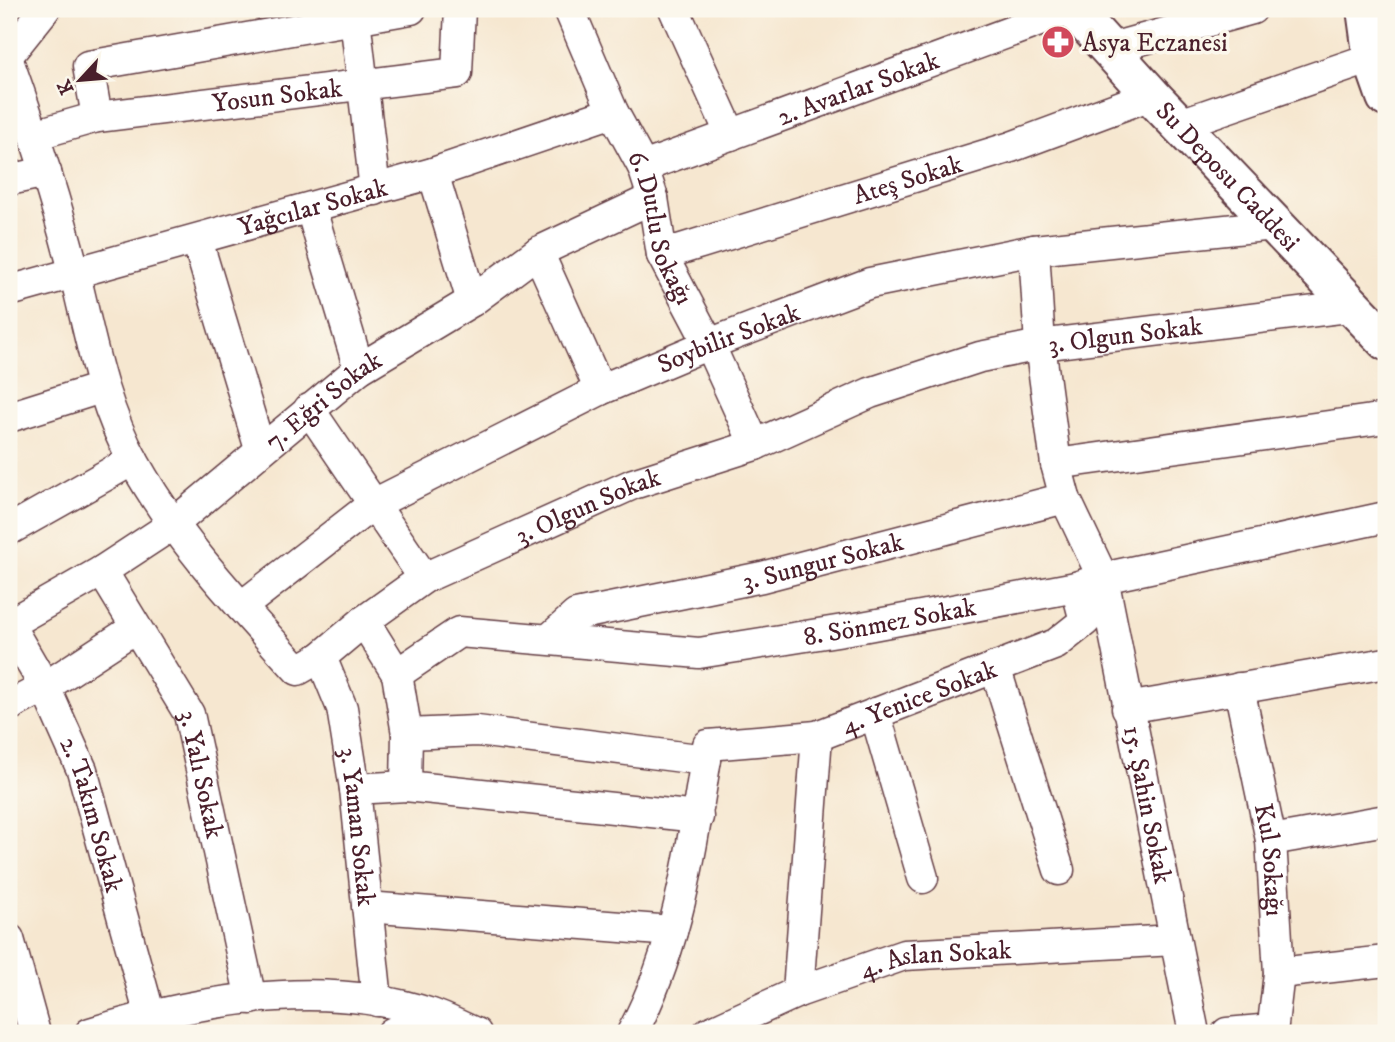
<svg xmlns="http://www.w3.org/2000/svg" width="1395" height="1042" font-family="'IM FELL DW Pica',serif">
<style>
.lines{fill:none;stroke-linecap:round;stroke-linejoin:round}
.minor-casing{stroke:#643d44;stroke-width:33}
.major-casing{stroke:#643d44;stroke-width:42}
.minor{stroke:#fff;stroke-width:30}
.major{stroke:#fff;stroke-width:38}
.labels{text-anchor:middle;stroke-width:7;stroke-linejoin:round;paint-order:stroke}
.poi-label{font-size:26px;fill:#4a1f2b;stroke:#fbf7ec;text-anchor:start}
.street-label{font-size:26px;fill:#4a1f2b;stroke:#fbf7ec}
</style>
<rect width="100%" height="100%" fill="#fbf7ec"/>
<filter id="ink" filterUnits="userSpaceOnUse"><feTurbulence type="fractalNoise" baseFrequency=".0143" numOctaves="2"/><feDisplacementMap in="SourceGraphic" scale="14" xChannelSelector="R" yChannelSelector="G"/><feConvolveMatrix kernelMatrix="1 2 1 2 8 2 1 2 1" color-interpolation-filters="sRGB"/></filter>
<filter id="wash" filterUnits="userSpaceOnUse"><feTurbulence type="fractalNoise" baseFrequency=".00686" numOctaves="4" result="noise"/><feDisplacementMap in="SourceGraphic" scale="28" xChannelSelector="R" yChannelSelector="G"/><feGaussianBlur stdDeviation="1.57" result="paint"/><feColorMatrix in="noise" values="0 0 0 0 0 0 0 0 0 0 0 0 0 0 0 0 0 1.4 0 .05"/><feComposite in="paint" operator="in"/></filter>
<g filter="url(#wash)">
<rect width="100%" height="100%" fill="#f6e7d0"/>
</g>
<g filter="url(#ink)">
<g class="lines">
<defs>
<g id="minor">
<path id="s1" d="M569,9L613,112L643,167L653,198L662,255L709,344L755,445"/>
<path d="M674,9L731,135"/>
<path d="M355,18L375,190"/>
<path d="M1108,49L1252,9"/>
<path d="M9,54L45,9"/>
<path id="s2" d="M9,63C34,133 57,203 75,275C91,339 101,403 134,462C177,540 238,604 298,670L321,657L364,621L424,578L633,484L755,445L870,393L980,357L1040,345L1356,306"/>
<path d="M97,117L88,66L411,9"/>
<path d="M1180,124L1386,53"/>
<path id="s3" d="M34,135L97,117L457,73L460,9"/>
<path id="s4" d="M643,167L1072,9"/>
<path d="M433,173L472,301"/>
<path d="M9,180L46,172"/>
<path d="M311,209L359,369"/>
<path d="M197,240L260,449"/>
<path id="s5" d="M1034,250L1040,345L1056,464L1065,498L1103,578L1194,1033"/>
<path d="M538,252L600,390"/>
<path id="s6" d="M662,255L1011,147L1151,95"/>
<path id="s7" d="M9,291L433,173L613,112"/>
<path d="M309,409L424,578"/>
<path d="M9,417L101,388"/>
<path d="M1056,464L1386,418"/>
<path d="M9,530L133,460"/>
<path id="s8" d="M102,571L189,714L251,999"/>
<path id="s9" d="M241,607L372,505L600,390L709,344L870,283L1034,250L1274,225"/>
<path d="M364,621L397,674L407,734L406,786"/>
<path id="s10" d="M9,624L102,571L172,525L359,369L472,301L538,252L653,198"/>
<path id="s11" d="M9,625L45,687L82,770L150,1016"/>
<path id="s12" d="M549,639L576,615L762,577L1065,498"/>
<path id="s13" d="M321,657L342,708L355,789L377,1001"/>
<path d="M995,667L1059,870"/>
<path id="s14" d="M397,674L459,632L699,653L862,627L1076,587L1103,578L1386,517"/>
<path id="s15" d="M1239,688L1271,840L1279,973L1272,1033"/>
<path d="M9,706L45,687L135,628"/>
<path d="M1127,708L1386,663"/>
<path d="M875,713L923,878"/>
<path d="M407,734L477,731L706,760"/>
<path d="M355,789L406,786L698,817"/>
<path d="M1271,840L1386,820"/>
<path d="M367,907L672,931"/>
<path d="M9,939L35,1033"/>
<path d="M1279,973L1386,961"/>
<path d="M798,992L817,736"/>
<path d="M90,1033C196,1000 323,977 432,1014C447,1019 461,1027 476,1033"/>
<path d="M392,1033L431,1014"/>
<path id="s16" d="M632,1033C679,946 693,842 708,745L817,736L1056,644L1085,621L1076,587"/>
<path id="s17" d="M708,1033L798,992L904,955L1175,940"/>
<path d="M1227,1033L1272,1029"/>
</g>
<g id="major">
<path id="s18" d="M1073,9L1151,95L1386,341"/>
<path d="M1366,9L1373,60L1386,97"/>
</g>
</defs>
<!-- minor casing -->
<use href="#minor" class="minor-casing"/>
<!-- major casing -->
<use href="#major" class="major-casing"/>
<!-- minor -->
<use href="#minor" class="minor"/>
<!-- major -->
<use href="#major" class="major"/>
</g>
</g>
<!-- icons -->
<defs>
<symbol id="pharmacy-disc" viewBox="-11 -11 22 22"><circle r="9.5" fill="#d1495b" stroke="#fbf7ec"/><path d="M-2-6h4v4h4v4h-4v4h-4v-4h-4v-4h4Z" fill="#fff"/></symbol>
</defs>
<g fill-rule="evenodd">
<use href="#pharmacy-disc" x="1039" y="23" width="38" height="38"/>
</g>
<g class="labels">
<!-- poi labels -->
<g class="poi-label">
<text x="1082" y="51">Asya Eczanesi</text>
</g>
<!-- street labels -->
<g class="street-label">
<text dy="9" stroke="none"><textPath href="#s4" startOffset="229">2. Avarlar Sokak</textPath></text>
<text dy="9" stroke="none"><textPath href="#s3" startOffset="247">Yosun Sokak</textPath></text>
<text dy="9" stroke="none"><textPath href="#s18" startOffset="228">Su Deposu Caddesi</textPath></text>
<text dy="9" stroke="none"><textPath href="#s6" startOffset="257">Ateş Sokak</textPath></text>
<text dy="9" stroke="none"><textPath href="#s7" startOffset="315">Yağcılar Sokak</textPath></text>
<text dy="9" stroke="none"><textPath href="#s1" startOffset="238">6. Dutlu Sokağı</textPath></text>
<text dy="9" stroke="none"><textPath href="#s2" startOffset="1587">3. Olgun Sokak</textPath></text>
<text dy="9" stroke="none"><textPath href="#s9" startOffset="560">Soybilir Sokak</textPath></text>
<text dy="9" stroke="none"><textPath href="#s10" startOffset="387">7. Eğri Sokak</textPath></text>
<text dy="9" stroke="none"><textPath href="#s2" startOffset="1020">3. Olgun Sokak</textPath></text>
<text dy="9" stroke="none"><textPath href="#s12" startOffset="289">3. Sungur Sokak</textPath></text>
<text dy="9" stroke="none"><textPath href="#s14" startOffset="509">8. Sönmez Sokak</textPath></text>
<text dy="9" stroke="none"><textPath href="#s16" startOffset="518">4. Yenice Sokak</textPath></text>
<text dy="9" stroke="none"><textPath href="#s8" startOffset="229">3. Yalı Sokak</textPath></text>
<text dy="9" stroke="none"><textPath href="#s5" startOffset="570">15. Şahin Sokak</textPath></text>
<text dy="9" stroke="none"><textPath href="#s11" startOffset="208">2. Takım Sokak</textPath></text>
<text dy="9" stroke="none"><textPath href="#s13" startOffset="175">3. Yaman Sokak</textPath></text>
<text dy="9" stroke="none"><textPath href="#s15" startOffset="175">Kul Sokağı</textPath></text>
<text dy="9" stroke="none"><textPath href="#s17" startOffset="242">4. Aslan Sokak</textPath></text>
</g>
</g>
<!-- margin -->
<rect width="1395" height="1042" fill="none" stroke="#fbf7ec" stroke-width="35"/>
<!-- north arrow -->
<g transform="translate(80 80) rotate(244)" stroke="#fbf7ec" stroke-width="5" paint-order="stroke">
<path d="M0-5L12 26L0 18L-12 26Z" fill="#4a1f2b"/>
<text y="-10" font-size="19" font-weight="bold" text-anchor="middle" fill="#4a1f2b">K</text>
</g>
</svg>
